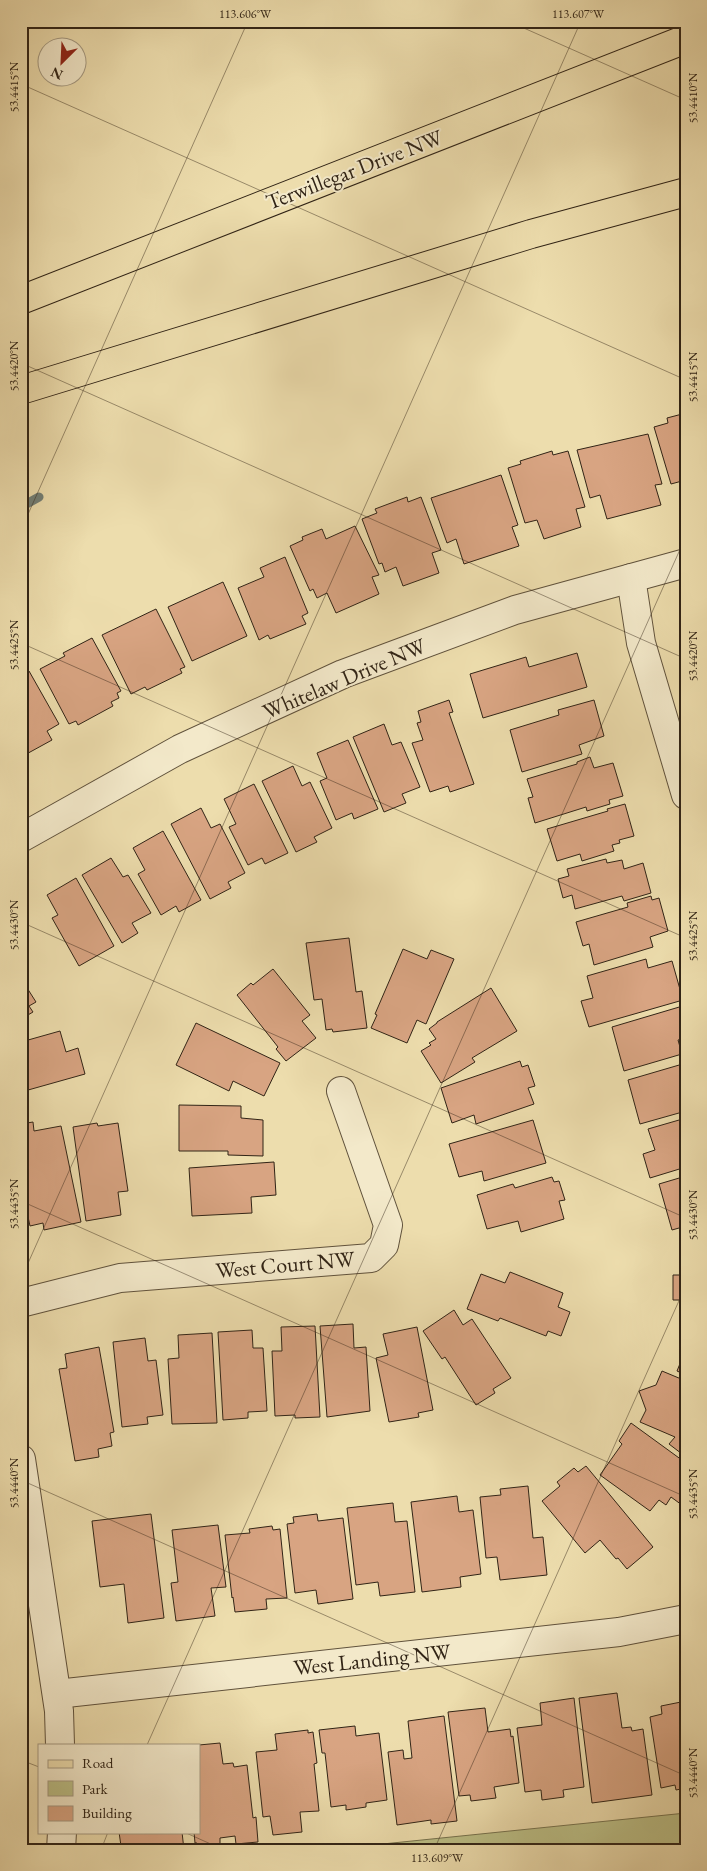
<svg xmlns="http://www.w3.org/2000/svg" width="707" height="1871" font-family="'EB Garamond',serif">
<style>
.green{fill:#bcc087;stroke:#76724e}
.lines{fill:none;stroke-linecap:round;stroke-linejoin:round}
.stream{stroke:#727e75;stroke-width:9}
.building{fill:#d8a482;stroke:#312416}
.minor-casing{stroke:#60523c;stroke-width:30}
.major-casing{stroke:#312416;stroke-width:30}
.minor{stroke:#f3e9ca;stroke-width:28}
.major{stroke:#edddad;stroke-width:28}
.ticks{fill:none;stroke:#312416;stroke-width:1;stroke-opacity:0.45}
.labels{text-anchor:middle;stroke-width:4;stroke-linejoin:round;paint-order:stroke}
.street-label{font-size:22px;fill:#312416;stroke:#f3e9ca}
.neatline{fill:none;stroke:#312416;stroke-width:2}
.ticks-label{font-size:12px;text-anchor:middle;fill:#312416}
</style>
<rect width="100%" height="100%" fill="#edddad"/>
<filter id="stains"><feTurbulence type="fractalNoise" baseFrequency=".004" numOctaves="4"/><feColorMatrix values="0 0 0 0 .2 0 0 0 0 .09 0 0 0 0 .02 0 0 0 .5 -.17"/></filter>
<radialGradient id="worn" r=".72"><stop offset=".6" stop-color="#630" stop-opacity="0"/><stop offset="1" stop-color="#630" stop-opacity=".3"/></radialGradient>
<!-- green -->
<path class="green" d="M686,1813V1850H324Z"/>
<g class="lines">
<!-- stream -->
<path class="stream" d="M21,507L39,497"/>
</g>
<!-- building -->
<g class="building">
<path d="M686,413V496L682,481L671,484L654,427L668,423L667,418Z"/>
<path d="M648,434L662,484L655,485L661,505L607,519L600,495L590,498L577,450Z"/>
<path d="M552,451L553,455L568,451L585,507L576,509L581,527L544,539L537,520L525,523L508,468L521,464L520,461Z"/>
<path d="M501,475L518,525L512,527L519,546L464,564L456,539L447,543L431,498Z"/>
<path d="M407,497L408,502L421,497L441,550L432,553L439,573L403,586L396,567L385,572L382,563L379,564L362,519L377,513L375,509Z"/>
<path d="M355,526L379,575L372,577L379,594L336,613L327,593L317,598L313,589L310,591L290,546L303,540L302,537L322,529L326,539Z"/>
<path d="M285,557L308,613L302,616L306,624L270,639L268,635L259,640L238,588L264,577L260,568Z"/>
<path d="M223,582L247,636L192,661L168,607Z"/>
<path d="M156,609L185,667L180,669L182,673L147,690L145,687L131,694L102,635Z"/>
<path d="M92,638L121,691L117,693L119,698L111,702L113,706L78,725L76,721L69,724L40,669L65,656L63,653Z"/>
<path d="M577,653L587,687L483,718L470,674L526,657L529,667Z"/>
<path d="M29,671L59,724L47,731L52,740L21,757V676Z"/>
<path d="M449,700L453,712L449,713L474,784L450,792L448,786L430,792L412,743L423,740L417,723L421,722L418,711Z"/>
<path d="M594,700L604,736L579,745L582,754L522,772L510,730L559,715L558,710Z"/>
<path d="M384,724L392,745L401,742L420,787L402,794L406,803L384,812L353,737Z"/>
<path d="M348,740L378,809L354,819L352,813L336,820L320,781L327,778L317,753Z"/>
<path d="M590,757L594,768L613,763L623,796L609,800L610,804L587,811L586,807L535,823L528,798L533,797L527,779L577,764V762Z"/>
<path d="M293,766L302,786L310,782L332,828L314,837L317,842L296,852L262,781Z"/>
<path d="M254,784L288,853L265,864L262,858L248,865L229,827L236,824L224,799Z"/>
<path d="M625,804L634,836L619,840L620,843L612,845L614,851L582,861L580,854L557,861L547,829L608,811L607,809Z"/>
<path d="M201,808L211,828L220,824L245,873L228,882L231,888L210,899L171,824Z"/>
<path d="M163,831L201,900L179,912L176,906L161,915L138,874L145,870L133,848Z"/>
<path d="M111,858L123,877L128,875L151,913L132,923L138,933L122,943L82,875Z"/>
<path d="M606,859L607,863L622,860L624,869L643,863L651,893L624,901L622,896L575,909L572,895L563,898L558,879L569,876L567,869Z"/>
<path d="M76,878L114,946L79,966L52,918L58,915L47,895Z"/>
<path d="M651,896L652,900L659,898L668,931L650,937L653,947L594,965L589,944L583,946L576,922L628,907L627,903Z"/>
<path d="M349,938L356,992L362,991L367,1028L333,1032L332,1029L326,1030L322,999L314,1000L306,943Z"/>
<path d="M403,949L427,959L431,950L454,959L426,1024L417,1020L407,1043L371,1028L377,1015L375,1014Z"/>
<path d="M646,959L648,968L672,961L683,1000L589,1027L581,1001L593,998L587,976Z"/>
<path d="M273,969L310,1015L302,1021L316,1038L286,1061L276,1049L278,1047L237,995L251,983L253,985Z"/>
<path d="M22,980L36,1002L29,1006L33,1012L21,1019Z"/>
<path d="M491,988L517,1031L472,1058L475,1062L441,1083L421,1051L431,1045L429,1043L436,1039L429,1029L437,1023V1022Z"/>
<path d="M686,1005V1038L678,1040L682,1054L624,1071L612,1027Z"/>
<path d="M196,1023L280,1063L264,1096L233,1081L229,1091L176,1065Z"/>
<path d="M60,1031L66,1052L78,1048L85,1074L21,1092V1042Z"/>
<path d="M520,1061L522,1067L528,1065L535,1086L528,1088L534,1104L476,1124L474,1115L452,1123L441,1088Z"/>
<path d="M686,1063V1111L640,1124L628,1080Z"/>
<path d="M179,1105L241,1106V1118L263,1120V1156L228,1155V1151H179Z"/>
<path d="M686,1118V1167L650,1178L643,1154L655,1150L648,1129Z"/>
<path d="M533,1120L546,1163L484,1181L482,1171L459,1177L449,1144Z"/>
<path d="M33,1122L34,1131L61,1126L81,1222L44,1230L43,1223L30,1226L23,1194H21V1124Z"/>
<path d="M97,1123L98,1126L118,1123L128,1191L118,1192L121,1215L86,1221L73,1127Z"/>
<path d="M274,1162L276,1195L251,1197L252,1213L192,1216L189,1168Z"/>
<path d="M686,1176V1226L672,1230L659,1184Z"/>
<path d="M552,1177L554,1182L559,1181L565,1200L559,1201L564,1219L521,1232L518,1221L487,1229L477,1195L513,1184L515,1188Z"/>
<path d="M683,1263H686V1300H673V1275H683Z"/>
<path d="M510,1272L563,1293L558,1307L570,1312L561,1336L548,1331L546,1336L500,1318L498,1321L467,1309L481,1274L505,1283Z"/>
<path d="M454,1310L463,1325L472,1319L511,1378L493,1389L495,1393L476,1405L445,1357L442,1359L423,1331Z"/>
<path d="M353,1324L354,1348L366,1347L370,1411L327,1417L320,1326Z"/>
<path d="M315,1326L320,1417L295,1418V1415L275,1416L272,1351H282L281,1327Z"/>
<path d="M417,1327L433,1410L418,1413L419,1417L389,1422L376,1358L388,1355L383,1334Z"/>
<path d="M252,1330L253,1348H263L267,1411L248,1412V1418L223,1420L218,1332Z"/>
<path d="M212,1333L217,1423L172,1424L168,1359L179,1358L178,1335Z"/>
<path d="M145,1338L148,1361L156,1360L163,1415L147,1417L148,1424L122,1427L113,1342Z"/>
<path d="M99,1347L114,1432L110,1433L112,1446L98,1449L99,1457L75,1461L59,1369L67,1368L65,1354Z"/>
<path d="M686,1349V1375L677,1371Z"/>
<path d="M662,1371L686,1381V1457L669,1444L675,1437L640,1422L646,1410L639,1391L656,1385Z"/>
<path d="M631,1423L686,1463V1508L671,1497L666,1505L659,1500L650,1511L600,1475L622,1444L619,1441Z"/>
<path d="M586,1466L653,1547L627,1569L618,1558L616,1559L600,1540L585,1553L542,1501L560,1486L557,1482L574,1468L578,1472Z"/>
<path d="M528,1486L533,1538L543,1537L547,1575L500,1580L497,1557L486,1558L480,1497L501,1495L500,1489Z"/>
<path d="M457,1496L459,1512L473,1510L481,1574L460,1577L461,1587L422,1592L411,1502Z"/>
<path d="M393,1503L395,1522L407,1521L415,1592L380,1596L378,1582L356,1585L347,1508Z"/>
<path d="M151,1514L164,1618L128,1623L124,1584L100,1587L92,1521Z"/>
<path d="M317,1514L318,1521L343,1518L353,1599L318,1604L316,1590L295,1593L287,1524L294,1523L293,1517Z"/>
<path d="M218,1525L226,1587L211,1588L215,1616L176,1621L171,1583L178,1582L172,1530Z"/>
<path d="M272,1526L273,1530L280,1529L287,1598L266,1599L267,1609L235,1612L233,1597L232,1598L225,1535L250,1533L249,1529Z"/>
<path d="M617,1693L622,1728L631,1727L632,1731L643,1729L652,1795L592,1803L579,1698Z"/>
<path d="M574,1698L584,1787L563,1790L564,1797L542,1800L541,1790L525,1792L517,1728L542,1725L540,1703Z"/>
<path d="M686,1701V1788L676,1790L675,1785L661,1788L650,1717L662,1714L661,1706Z"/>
<path d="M485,1708L488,1732L510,1729L511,1737L513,1736L519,1783L494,1787L496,1798L471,1801L470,1795L459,1796L448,1712Z"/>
<path d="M444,1716L457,1821L431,1824V1820L397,1825L388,1752L403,1750L404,1759L412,1758L408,1721Z"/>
<path d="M355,1726L356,1736L379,1733L387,1800L366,1803V1807L346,1810V1805L331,1807L325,1753H322L319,1730Z"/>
<path d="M308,1730V1733L313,1732L317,1763L314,1764L319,1811L300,1812L302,1832L273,1835L270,1816L263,1817L256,1752L277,1750L275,1734Z"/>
<path d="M220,1743L223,1764L233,1763L234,1767L247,1765L253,1818L256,1817L258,1842L236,1844L235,1836L220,1838V1845L198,1848L197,1843H195L194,1832H199V1745Z"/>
<path d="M119,1832H182L184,1850H139V1844L121,1846Z"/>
</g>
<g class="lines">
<defs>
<g id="minor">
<path d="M631,578L641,643L686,795"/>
<path d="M21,838L180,749L343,674L515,610L686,563"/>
<path d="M21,1303L120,1278L371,1258L384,1245L388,1225L341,1091"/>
<path d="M21,1459L59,1711L60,1745"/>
<path d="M57,1694L619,1632L686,1619"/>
<path d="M61,1850L62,1832"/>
</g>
<g id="major">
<path d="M21,300L686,39"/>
<path d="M21,390L531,234L686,192"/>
</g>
</defs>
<!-- minor casing -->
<use href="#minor" class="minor-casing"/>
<!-- major casing -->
<use href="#major" class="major-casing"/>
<!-- minor -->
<use href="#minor" class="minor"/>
<!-- major -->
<use href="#major" class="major"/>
</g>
<!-- ticks -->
<path class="ticks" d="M508,21L686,100M21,84L686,380M21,363L686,659M21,530L248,21M21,643L686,938M21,922L686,1218M21,1201L686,1497M21,1279L581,21M21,1480L686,1776M147,1745L686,536M21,1760L39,1767M184,1832L224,1850M101,1850L108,1832M434,1850L686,1285"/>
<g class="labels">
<!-- street labels -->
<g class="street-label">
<text transform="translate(354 169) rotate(-21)" y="8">Terwillegar Drive NW</text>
<text transform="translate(344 678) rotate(-23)" y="8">Whitelaw Drive NW</text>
<text transform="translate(285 1264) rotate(-5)" y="8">West Court NW</text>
<text transform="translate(372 1659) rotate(-6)" y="8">West Landing NW</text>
</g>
</g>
<!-- margin -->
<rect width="707" height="1871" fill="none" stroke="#edddad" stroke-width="55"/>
<!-- legend -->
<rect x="38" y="1744" width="162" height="90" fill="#f3e9ca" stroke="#a59a82"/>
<rect x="48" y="1760" width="25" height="8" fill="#edddad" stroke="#a59a82"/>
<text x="82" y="1768" font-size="15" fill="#312416">Road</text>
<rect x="48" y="1781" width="25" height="15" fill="#bcc087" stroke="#a59a82"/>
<text x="82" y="1794" font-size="15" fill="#312416">Park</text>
<rect x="48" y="1806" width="25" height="15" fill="#d8a482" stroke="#a59a82"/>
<text x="82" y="1818" font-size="15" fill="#312416">Building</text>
<!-- north arrow -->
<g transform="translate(62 62) rotate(204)"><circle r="24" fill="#f3e9ca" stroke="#a59a82"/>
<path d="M0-4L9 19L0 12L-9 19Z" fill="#8f2418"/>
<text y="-8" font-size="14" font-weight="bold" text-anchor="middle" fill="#312416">N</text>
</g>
<rect x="28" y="28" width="652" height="1816" class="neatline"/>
<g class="ticks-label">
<text x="245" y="18">113.606°W</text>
<text x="578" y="18">113.607°W</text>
<text transform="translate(14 87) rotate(-90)" y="4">53.4415°N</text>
<text transform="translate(693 98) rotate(-90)" y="4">53.4410°N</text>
<text transform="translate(14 366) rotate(-90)" y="4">53.4420°N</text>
<text transform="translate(693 377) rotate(-90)" y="4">53.4415°N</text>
<text transform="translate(14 645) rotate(-90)" y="4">53.4425°N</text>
<text transform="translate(693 656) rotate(-90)" y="4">53.4420°N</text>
<text transform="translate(14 925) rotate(-90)" y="4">53.4430°N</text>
<text transform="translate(693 936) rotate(-90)" y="4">53.4425°N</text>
<text transform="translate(14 1204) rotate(-90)" y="4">53.4435°N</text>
<text transform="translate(693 1215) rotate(-90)" y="4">53.4430°N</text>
<text transform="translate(14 1483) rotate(-90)" y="4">53.4440°N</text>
<text transform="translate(693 1494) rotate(-90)" y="4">53.4435°N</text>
<text transform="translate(693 1773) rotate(-90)" y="4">53.4440°N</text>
<text x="437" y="1862">113.609°W</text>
</g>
<rect width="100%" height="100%" filter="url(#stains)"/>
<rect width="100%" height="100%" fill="url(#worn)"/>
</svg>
